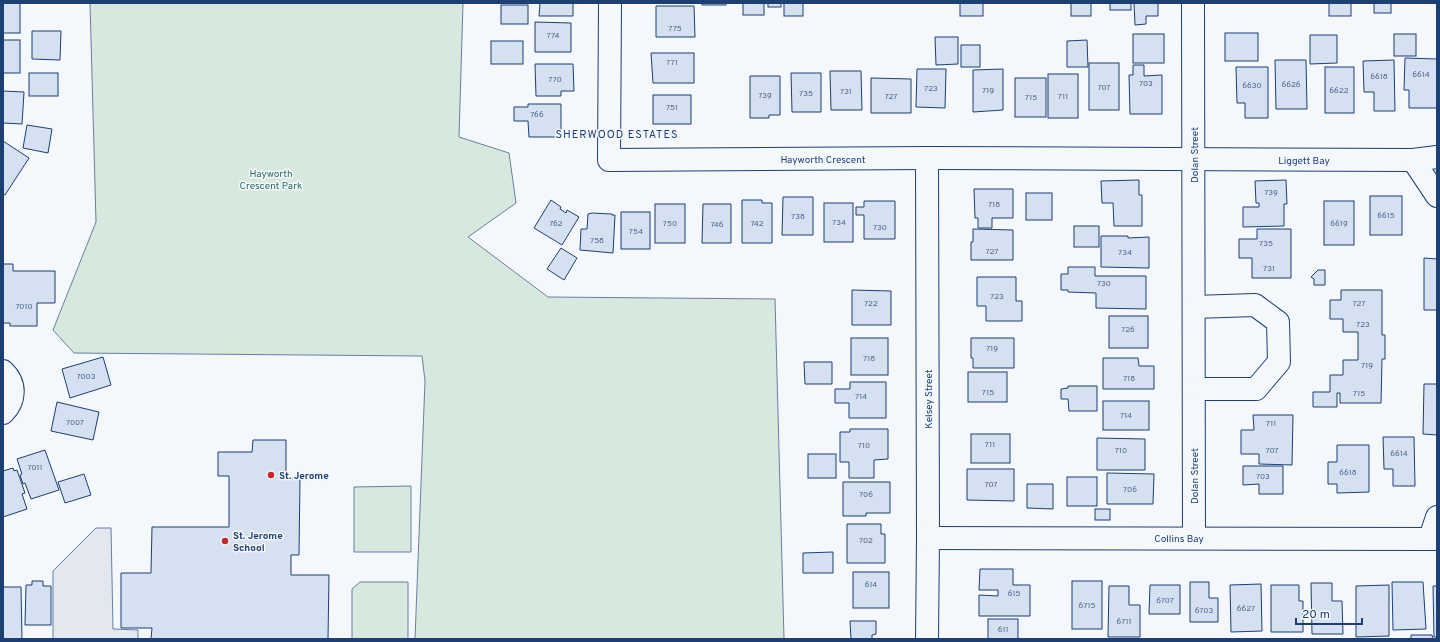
<svg xmlns="http://www.w3.org/2000/svg" width="1440" height="642" font-family="Overpass,sans-serif">
<style>
.green{fill:#d7e8df;stroke:#687fa3}
.parking{fill:#e3e8f0;stroke:#687fa3}
.building{fill:#d5e0f0;stroke:#1d3f73}
.lines{fill:none;stroke-linecap:round;stroke-linejoin:round}
.minor-casing{stroke:#1d3f73;stroke-width:24}
.minor{stroke:#f4f7fb;stroke-width:22}
.poi-dot{fill:#c62828;stroke:#f4f7fb;stroke-width:1.5}
.labels{text-anchor:middle;stroke-width:3;stroke-linejoin:round;paint-order:stroke}
.number-label{font-size:8px;fill:#4b6792}
.street-label{font-size:10px;fill:#1d3f73;stroke:#f4f7fb}
.park-label{font-size:10px;fill:#2c6c60;stroke:#f4f7fb}
.poi-label{font-size:10px;font-weight:bold;fill:#1d3f73;stroke:#f4f7fb;text-anchor:start}
.neighbourhood-label{font-size:11px;letter-spacing:1px;fill:#1d3f73;stroke:#f4f7fb}
</style>
<rect width="100%" height="100%" fill="#f4f7fb"/>
<!-- green -->
<g class="green">
<path d="M90,3H463L459,137L509,153L516,203L468,237L548,297L775,299L784,639H415L425,381L422,356L74,353L53,330L96,222Z"/>
<path d="M411,486V552H354V487Z"/>
<path d="M360,582H408V639H352V589Z"/>
</g>
<!-- parking -->
<path class="parking" d="M96,528H111L113,629L138,630V639H53V571Z"/>
<!-- building -->
<g class="building">
<rect x="3" y="3" width="17" height="30"/>
<path d="M540,3H573V16H539Z"/>
<rect x="702" y="3" width="24" height="2"/>
<rect x="743" y="3" width="21" height="12"/>
<rect x="768" y="3" width="13" height="4"/>
<rect x="784" y="3" width="19" height="13"/>
<rect x="960" y="3" width="23" height="13"/>
<rect x="1071" y="3" width="20" height="13"/>
<rect x="1110" y="3" width="21" height="7"/>
<path d="M1134,3H1158V16H1146V24L1135,25Z"/>
<rect x="1329" y="3" width="22" height="13"/>
<rect x="1374" y="3" width="17" height="10"/>
<rect x="501" y="5" width="27" height="19"/>
<path d="M656,6H694L695,37H656Z"/>
<path d="M535,22L571,23V52H535Z"/>
<path d="M32,31H61L60,60L32,59Z"/>
<rect x="1225" y="33" width="33" height="28"/>
<rect x="1133" y="34" width="31" height="29"/>
<rect x="1394" y="34" width="22" height="22"/>
<path d="M1310,35H1337V63L1310,64Z"/>
<path d="M935,37H958V64L936,65Z"/>
<rect x="3" y="40" width="17" height="33"/>
<path d="M1087,40L1088,67H1067V41Z"/>
<rect x="491" y="41" width="32" height="23"/>
<rect x="961" y="45" width="19" height="22"/>
<path d="M651,53H694V83H653Z"/>
<path d="M1405,58L1437,59V108H1409V90H1404Z"/>
<path d="M1275,60H1306L1307,109H1276Z"/>
<path d="M1394,60L1395,111H1374V92H1364L1363,61Z"/>
<rect x="1089" y="63" width="30" height="47"/>
<path d="M535,64H573L574,91H561V96H536Z"/>
<path d="M1133,65H1144V76L1162,75V114H1130L1129,75H1133Z"/>
<path d="M1236,67H1268V118H1245V103H1237Z"/>
<rect x="1325" y="67" width="29" height="46"/>
<path d="M917,69H946L945,108L916,107Z"/>
<path d="M1003,69V110L973,112V70Z"/>
<path d="M830,71H861L862,110H831Z"/>
<rect x="29" y="73" width="29" height="23"/>
<path d="M791,73H821V112H792Z"/>
<rect x="1048" y="74" width="30" height="44"/>
<path d="M750,76H780V115H769V118H750Z"/>
<path d="M871,78L911,79V113H871Z"/>
<rect x="1015" y="78" width="31" height="39"/>
<path d="M3,91L24,92L22,124L3,123Z"/>
<rect x="653" y="95" width="38" height="29"/>
<path d="M528,104H561V137H529L528,121H514V107H528Z"/>
<path d="M27,125L52,129L48,153L23,148Z"/>
<path d="M3,141L29,158L5,195L3,194Z"/>
<path d="M1139,180V195H1142V226H1114L1113,203H1102L1101,181Z"/>
<path d="M1286,180L1287,204H1284V226L1243,227V207H1259V203H1256L1255,181Z"/>
<path d="M974,189H1013V218H992V228H978V218H975Z"/>
<rect x="1026" y="193" width="26" height="27"/>
<rect x="1370" y="196" width="32" height="39"/>
<path d="M783,197H813V235H782Z"/>
<path d="M551,200L561,207L560,209L566,213L567,210L579,217L562,245L534,228Z"/>
<path d="M742,200H762V203H772V243H742Z"/>
<path d="M864,201H895V239H864V215H856V207H864Z"/>
<rect x="1324" y="201" width="30" height="44"/>
<rect x="824" y="203" width="29" height="39"/>
<rect x="655" y="204" width="30" height="39"/>
<path d="M703,204H731V243H702Z"/>
<rect x="621" y="212" width="29" height="37"/>
<path d="M592,213L612,214V215H615L613,253L580,250L581,229H587L588,214Z"/>
<rect x="1074" y="226" width="25" height="21"/>
<path d="M973,229L1013,230V260H971V242H973Z"/>
<path d="M1257,229H1291V278H1252V258H1239V239H1257Z"/>
<path d="M1101,236H1128V238L1149,237V268L1101,267Z"/>
<path d="M561,248L577,258L564,280L547,269Z"/>
<path d="M1424,258L1437,259V310H1424Z"/>
<path d="M3,264H13V271H55V303H37V326H10V323H3Z"/>
<path d="M1068,267H1095V276H1146V309L1096,308V293L1068,292V290H1061V274H1068Z"/>
<path d="M1318,270H1325V285H1314V279L1311,277Z"/>
<path d="M977,277H1016V301H1022V321H986V306H977Z"/>
<path d="M852,290L891,291V325H852Z"/>
<path d="M1341,290H1382V335H1385V359H1382L1381,403H1340V393H1337V407H1313V392H1330V375H1343V360H1358V332H1343V319H1330V300H1341Z"/>
<rect x="1109" y="316" width="39" height="32"/>
<rect x="851" y="338" width="37" height="37"/>
<path d="M971,338H1014V368H973V358H971Z"/>
<path d="M103,357L111,385L70,398L62,369Z"/>
<path d="M1103,358H1138L1139,366H1154V389H1103Z"/>
<path d="M804,362H832V384H805Z"/>
<rect x="968" y="372" width="39" height="30"/>
<path d="M850,382H886V418H849V403H835V389H850Z"/>
<path d="M1424,384H1437V435L1423,434Z"/>
<path d="M1068,386H1097V411H1069L1068,399H1061V389L1068,388Z"/>
<rect x="1103" y="401" width="46" height="29"/>
<path d="M57,402L99,412L93,440L51,431Z"/>
<path d="M1253,415H1293L1292,465L1259,464V454H1241V430H1254Z"/>
<path d="M850,429H888V459L874,460V478H849V462H840V432H850Z"/>
<rect x="971" y="434" width="39" height="29"/>
<path d="M1383,437H1414L1415,486H1393V469H1384Z"/>
<path d="M1097,438L1145,439V470H1097Z"/>
<path d="M253,440H286V478H300L299,555H291V575H329L328,639H151L152,628H121V573H151L152,527H229V476H218V452H252Z"/>
<path d="M1337,445H1369V492L1337,493V484H1328V462H1337Z"/>
<path d="M45,450L59,490L31,499L25,483L23,484L20,475L22,474L17,459Z"/>
<rect x="808" y="454" width="28" height="24"/>
<path d="M1243,466H1283V494H1259V484L1243,485Z"/>
<path d="M13,468L14,471L17,470L25,493L22,494L27,509L3,517V471Z"/>
<path d="M967,469H1014V501L967,500Z"/>
<path d="M1107,473L1154,474L1153,504H1107Z"/>
<path d="M84,474L91,495L65,503L58,482Z"/>
<rect x="1067" y="477" width="30" height="29"/>
<path d="M843,482H890V513H866V516H843Z"/>
<path d="M1027,484H1053V509L1027,508Z"/>
<rect x="1095" y="509" width="15" height="11"/>
<path d="M847,524H881V534H885V563H847Z"/>
<path d="M833,552V573H803V553Z"/>
<path d="M980,569H1013V585H1030V616H979V595L998,596V590H979Z"/>
<rect x="853" y="572" width="36" height="36"/>
<path d="M32,581H43V586H51V625H25L26,585H32Z"/>
<rect x="1072" y="581" width="30" height="48"/>
<path d="M1190,582H1209V598H1218V622H1190Z"/>
<path d="M1392,582H1423L1426,629L1393,630Z"/>
<path d="M1311,583H1332V601H1342L1343,634H1312Z"/>
<path d="M1261,584L1262,631L1231,632L1230,585Z"/>
<path d="M1150,585H1180V614H1149Z"/>
<path d="M1271,585H1299V601H1303V632H1271Z"/>
<path d="M1389,585V636L1356,637V586Z"/>
<path d="M1109,586H1129V605H1140V637H1108Z"/>
<path d="M1433,586H1437V637H1434Z"/>
<path d="M3,587H21L22,639H3Z"/>
<rect x="988" y="619" width="30" height="20"/>
<path d="M850,621H876V634L872,635V639H851Z"/>
<path d="M1411,635H1432L1433,639H1411Z"/>
</g>
<g class="lines">
<defs>
<g id="minor">
<path d="M610,3L609,160L927,158L1413,160L1437,157"/>
<path d="M1193,3L1194,538"/>
<path d="M927,158L928,538L927,639"/>
<path d="M1413,160L1437,196"/>
<path d="M1194,307L1255,305L1278,322L1279,362L1256,389H1194"/>
<path d="M3,371C16,383 16,400 3,413"/>
<path d="M928,538L1437,539"/>
<path d="M1430,538L1437,517"/>
</g>
</defs>
<!-- minor casing -->
<use href="#minor" class="minor-casing"/>
<!-- minor -->
<use href="#minor" class="minor"/>
</g>
<!-- markers -->
<g class="poi-dot">
<circle cx="271" cy="475" r="4"/>
<circle cx="225" cy="541" r="4"/>
</g>
<g class="labels">
<!-- number labels -->
<g class="number-label">
<text x="675" y="31">775</text>
<text x="553" y="38">774</text>
<text x="672" y="65">771</text>
<text x="1421" y="77">6614</text>
<text x="1379" y="79">6618</text>
<text x="555" y="82">770</text>
<text x="1146" y="86">703</text>
<text x="1291" y="87">6626</text>
<text x="1252" y="88">6630</text>
<text x="1104" y="90">707</text>
<text x="931" y="91">723</text>
<text x="988" y="93">719</text>
<text x="1339" y="93">6622</text>
<text x="846" y="94">731</text>
<text x="806" y="96">735</text>
<text x="765" y="98">739</text>
<text x="891" y="99">727</text>
<text x="1063" y="99">711</text>
<text x="1031" y="100">715</text>
<text x="672" y="110">751</text>
<text x="537" y="117">766</text>
<text x="1271" y="195">739</text>
<text x="994" y="207">718</text>
<text x="1386" y="218">6615</text>
<text x="798" y="219">738</text>
<text x="839" y="225">734</text>
<text x="556" y="226">762</text>
<text x="670" y="226">750</text>
<text x="757" y="226">742</text>
<text x="1339" y="226">6619</text>
<text x="717" y="227">746</text>
<text x="880" y="230">730</text>
<text x="636" y="234">754</text>
<text x="597" y="243">758</text>
<text x="1266" y="246">735</text>
<text x="992" y="254">727</text>
<text x="1125" y="255">734</text>
<text x="1269" y="271">731</text>
<text x="1104" y="286">730</text>
<text x="997" y="299">723</text>
<text x="871" y="306">722</text>
<text x="1359" y="306">727</text>
<text x="24" y="309">7010</text>
<text x="1363" y="327">723</text>
<text x="1128" y="332">726</text>
<text x="992" y="351">719</text>
<text x="869" y="361">718</text>
<text x="1367" y="368">719</text>
<text x="86" y="379">7003</text>
<text x="1129" y="381">718</text>
<text x="988" y="395">715</text>
<text x="1359" y="396">715</text>
<text x="861" y="399">714</text>
<text x="1126" y="418">714</text>
<text x="75" y="425">7007</text>
<text x="1271" y="426">711</text>
<text x="990" y="447">711</text>
<text x="864" y="448">710</text>
<text x="1121" y="453">710</text>
<text x="1272" y="453">707</text>
<text x="1399" y="456">6614</text>
<text x="35" y="470">7011</text>
<text x="1348" y="475">6618</text>
<text x="1263" y="479">703</text>
<text x="991" y="487">707</text>
<text x="1130" y="492">706</text>
<text x="866" y="497">706</text>
<text x="866" y="543">702</text>
<text x="871" y="587">614</text>
<text x="1014" y="596">615</text>
<text x="1165" y="603">6707</text>
<text x="1087" y="608">6715</text>
<text x="1246" y="611">6627</text>
<text x="1204" y="613">6703</text>
<text x="1124" y="624">6711</text>
<text x="1003" y="632">611</text>
</g>
<!-- street labels -->
<g class="street-label">
<text transform="translate(1194 155) rotate(-90)" y="4">Dolan Street</text>
<text x="823" y="163">Hayworth Crescent</text>
<text x="1304" y="164">Liggett Bay</text>
<text transform="translate(928 399) rotate(-90)" y="4">Kelsey Street</text>
<text transform="translate(1194 476) rotate(-90)" y="4">Dolan Street</text>
<text x="1179" y="542">Collins Bay</text>
</g>
<!-- park labels -->
<g class="park-label">
<text x="271" y="177">Hayworth<tspan x="271" dy="12">Crescent Park</tspan></text>
</g>
<!-- poi labels -->
<g class="poi-label">
<text x="279" y="479">St. Jerome</text>
<text x="233" y="539">St. Jerome<tspan x="233" dy="12">School</tspan></text>
</g>
<!-- neighbourhood labels -->
<g class="neighbourhood-label">
<text x="617" y="138">SHERWOOD ESTATES</text>
</g>
</g>
<!-- border -->
<rect width="1440" height="642" fill="none" stroke="#1d3f73" stroke-width="8"/>
<!-- scale -->
<path d="M1296 618v6h66v-6" fill="none" stroke="#1d3f73" stroke-width="2"/>
<text x="1302" y="618" font-size="12" fill="#1d3f73" stroke="#f4f7fb" stroke-width="3" paint-order="stroke">20 m</text>
</svg>
